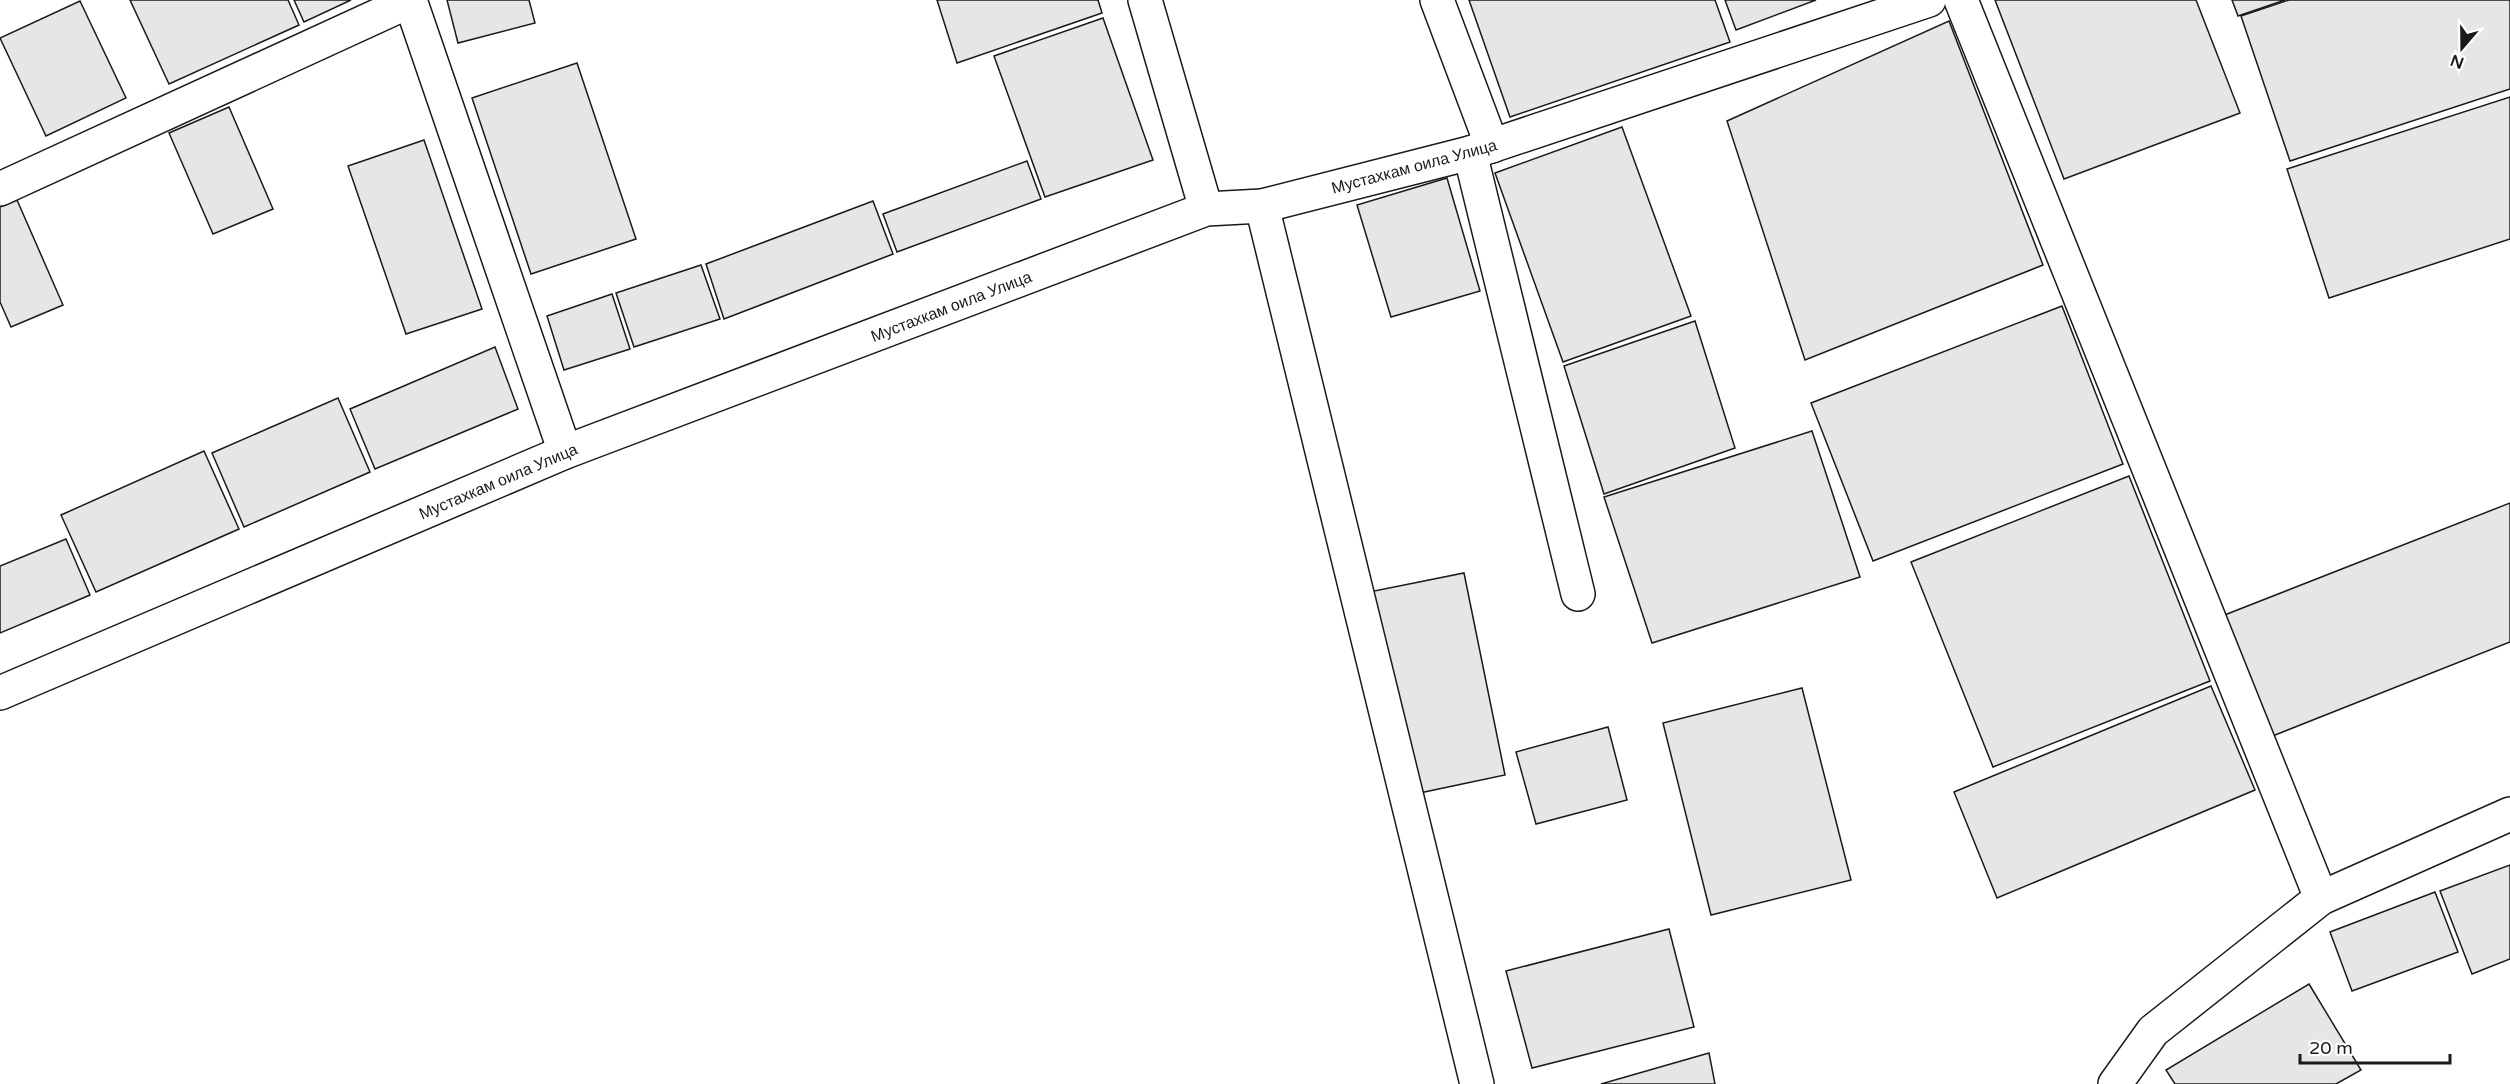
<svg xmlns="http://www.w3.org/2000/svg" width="2510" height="1084" font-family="'Varela Round',sans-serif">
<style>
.building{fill:#e6e6e6;stroke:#1a1a1a;stroke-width:1.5}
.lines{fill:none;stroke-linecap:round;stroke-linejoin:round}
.street-casing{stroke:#1a1a1a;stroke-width:36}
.street{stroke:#fff;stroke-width:33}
.labels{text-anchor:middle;stroke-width:4.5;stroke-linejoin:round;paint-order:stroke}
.street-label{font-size:16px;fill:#1a1a1a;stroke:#fff}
</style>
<rect width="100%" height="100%" fill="#fff"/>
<!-- building -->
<g class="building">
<path d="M130,0H288L299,25L169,84Z"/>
<path d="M294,0H351L304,22Z"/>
<path d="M447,0H529L535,23L458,43Z"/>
<path d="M937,0H1098L1102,13L957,63Z"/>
<path d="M1469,0H1715L1730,42L1510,117Z"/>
<path d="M1725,0H1816L1736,30Z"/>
<path d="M1995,0H2196L2240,113L2064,179Z"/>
<path d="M2232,0H2285L2238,16Z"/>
<path d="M2289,0H2510V89L2290,161L2241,16Z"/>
<path d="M80,1L126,98L46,136L0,38Z"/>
<path d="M1103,18L1153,160L1045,197L994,56Z"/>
<path d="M1949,21L2043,265L1805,360L1727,121Z"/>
<path d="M577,63L636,239L531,274L472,98Z"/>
<path d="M2510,97V239L2329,298L2287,169Z"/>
<path d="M229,107L273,209L213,234L169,133Z"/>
<path d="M1622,127L1691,316L1563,362L1495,173Z"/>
<path d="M424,140L482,309L406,334L348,166Z"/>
<path d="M1027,161L1041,199L897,252L883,214Z"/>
<path d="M1447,178L1480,291L1391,317L1357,205Z"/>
<path d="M17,200L63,305L11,327L0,302V207Z"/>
<path d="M873,201L893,254L724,319L706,264Z"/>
<path d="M701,265L720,319L634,347L616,293Z"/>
<path d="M612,294L630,349L564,370L547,316Z"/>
<path d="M2062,306L2123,464L1873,561L1811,403Z"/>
<path d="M1695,321L1735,448L1604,494L1564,366Z"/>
<path d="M495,347L518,409L375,469L350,409Z"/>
<path d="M338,398L370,472L244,527L212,453Z"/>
<path d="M1812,431L1860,577L1652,643L1604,497Z"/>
<path d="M204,451L239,529L96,592L61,515Z"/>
<path d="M2129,476L2210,681L1993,767L1911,562Z"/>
<path d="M2510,503V642L2270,737L2222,616Z"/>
<path d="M66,539L90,595L0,633V566Z"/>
<path d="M1464,573L1505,775L1410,795L1369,592Z"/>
<path d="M2211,686L2255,790L1997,898L1954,792Z"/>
<path d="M1802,688L1851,880L1711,915L1663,723Z"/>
<path d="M1608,727L1627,800L1536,824L1516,752Z"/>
<path d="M2510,865V959L2472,974L2440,891Z"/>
<path d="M2435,892L2458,952L2352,991L2330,932Z"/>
<path d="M1669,929L1694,1027L1532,1068L1506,971Z"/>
<path d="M2309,984L2361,1070L2336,1084H2175L2166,1070Z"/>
<path d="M1709,1053L1715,1084H1601Z"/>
</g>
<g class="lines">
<defs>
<g id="street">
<path d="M410,0L565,452"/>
<path d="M1145,0L1206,209"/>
<path d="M1437,0L1492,146"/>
<path d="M1961,0L2321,898"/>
<path d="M1470,153L1578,594"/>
<path d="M0,189L410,1"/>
<path d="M1262,206L1477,1084"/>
<path d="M0,693L565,452L1206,209L1262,206L1470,153L1929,0"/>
<path d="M2115,1084L2153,1031L2321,898L2510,814"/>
</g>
</defs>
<!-- street casing -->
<use href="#street" class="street-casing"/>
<!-- street -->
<use href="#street" class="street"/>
</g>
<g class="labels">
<!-- street labels -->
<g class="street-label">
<text transform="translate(1414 166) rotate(-15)" y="6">Мустахкам оила Улица</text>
<text transform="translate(951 306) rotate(-21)" y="6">Мустахкам оила Улица</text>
<text transform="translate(498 481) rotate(-23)" y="6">Мустахкам оила Улица</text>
</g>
</g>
<!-- north arrow -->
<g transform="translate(2462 48) rotate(200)" stroke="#ffffff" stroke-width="4.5" paint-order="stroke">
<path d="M0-4.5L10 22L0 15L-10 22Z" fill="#1a1a1a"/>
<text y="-9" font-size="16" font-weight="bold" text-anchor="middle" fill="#1a1a1a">N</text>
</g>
<!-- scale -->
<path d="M2300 1054v9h150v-9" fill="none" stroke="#1a1a1a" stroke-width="3"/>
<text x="2309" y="1054" font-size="18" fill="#1a1a1a" stroke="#ffffff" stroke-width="4.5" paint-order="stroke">20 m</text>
</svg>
